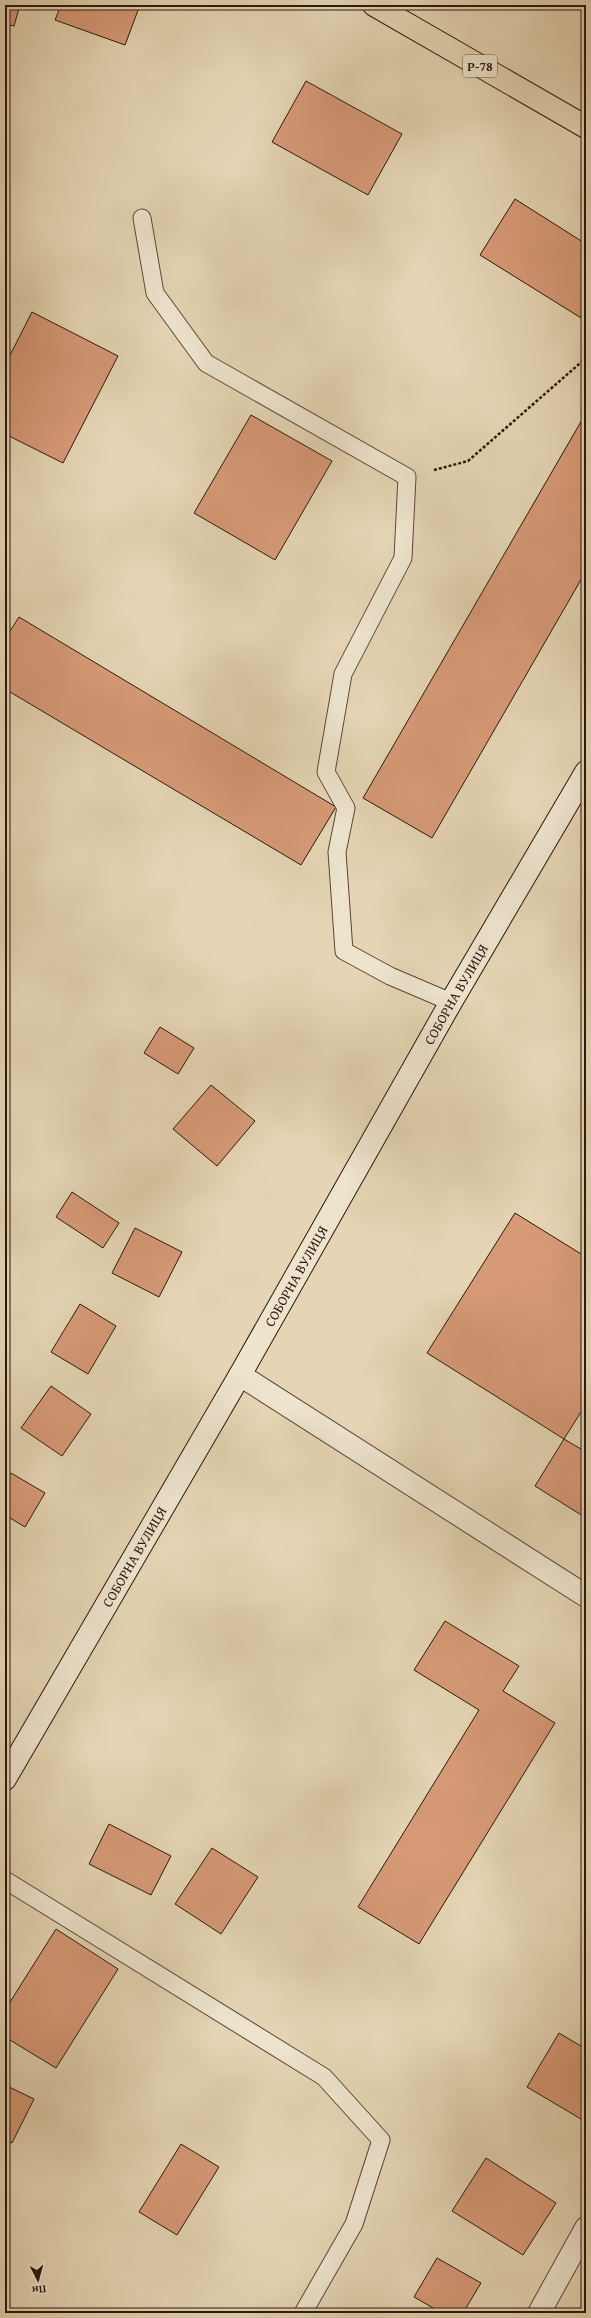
<svg xmlns="http://www.w3.org/2000/svg" width="591" height="2318" font-family="'Gentium Book Plus',serif">
<style>
.building{fill:#d79a77;stroke:#2b180d}
.lines{fill:none;stroke-linecap:round;stroke-linejoin:round}
.lane-casing{stroke:#5a4737;stroke-width:19}
.street-casing{stroke:#5a4737;stroke-width:24}
.secondary-casing{stroke:#2b180d;stroke-width:24}
.primary-casing{stroke:#2b180d;stroke-width:24}
.path{stroke:#2b180d;stroke-width:2.5;stroke-dasharray:3 2;stroke-linecap:butt}
.lane{stroke:#eee4ce;stroke-width:17}
.street{stroke:#eee4ce;stroke-width:22}
.secondary{stroke:#eee4ce;stroke-width:22}
.primary{stroke:#e5d5b4;stroke-width:22}
.labels{text-anchor:middle;stroke-width:3;stroke-linejoin:round;paint-order:stroke}
.shield{fill:#eee4ce;stroke:#665547;stroke-width:1}
.shield-label{font-size:13px;font-weight:bold;fill:#2b180d}
.street-label{font-size:14px;fill:#2b180d;stroke:#eee4ce}
</style>
<rect width="100%" height="100%" fill="#e5d5b4"/>
<filter id="stains"><feTurbulence type="fractalNoise" baseFrequency=".005" numOctaves="4"/><feColorMatrix values="0 0 0 0 .2 0 0 0 0 .09 0 0 0 0 .02 0 0 0 .5 -.17"/></filter>
<radialGradient id="worn" r=".72"><stop offset=".6" stop-color="#630" stop-opacity="0"/><stop offset="1" stop-color="#630" stop-opacity=".3"/></radialGradient>
<!-- building -->
<g class="building">
<path d="M5,5H20L14,26L5,24Z"/>
<path d="M61,5H140L125,45L55,20Z"/>
<path d="M306,81L402,134L368,195L272,142Z"/>
<path d="M515,199L586,244V321L480,255Z"/>
<path d="M32,312L118,356L63,463L5,434V365Z"/>
<path d="M586,413V571L432,838L363,798Z"/>
<path d="M251,415L332,461L275,560L194,513Z"/>
<path d="M19,617L336,807L301,865L5,689V639Z"/>
<path d="M160,1027L194,1048L178,1074L144,1053Z"/>
<path d="M211,1085L255,1121L217,1166L173,1129Z"/>
<path d="M72,1192L119,1223L103,1248L56,1217Z"/>
<path d="M515,1213L586,1257V1404L564,1439L427,1353Z"/>
<path d="M135,1228L182,1252L159,1297L112,1273Z"/>
<path d="M80,1304L116,1326L88,1374L51,1352Z"/>
<path d="M51,1386L91,1414L62,1456L21,1428Z"/>
<path d="M564,1439L586,1452V1518L535,1486Z"/>
<path d="M11,1473L45,1493L25,1527L5,1515V1483Z"/>
<path d="M445,1621L519,1666L503,1691L555,1723L419,1944L358,1907L479,1710L414,1670Z"/>
<path d="M109,1824L171,1856L151,1895L89,1864Z"/>
<path d="M212,1848L258,1877L221,1934L175,1904Z"/>
<path d="M56,1929L118,1969L56,2068L5,2037V2010Z"/>
<path d="M559,2033L586,2049V2122L527,2087Z"/>
<path d="M5,2085L34,2099L12,2143L5,2139Z"/>
<path d="M181,2144L219,2167L177,2235L139,2212Z"/>
<path d="M486,2158L556,2203L523,2255L452,2211Z"/>
<path d="M437,2258L481,2283L463,2313H442L414,2297Z"/>
</g>
<g class="lines">
<defs>
<g id="lane">
<path d="M142,218L155,293L206,363L407,477L403,558L343,674L326,772L346,808L337,852L344,951L390,976L451,1002"/>
<path d="M5,1880L324,2077L381,2140L354,2224L303,2313"/>
</g>
<g id="street">
<path d="M240,1375L586,1596"/>
<path d="M539,2313L586,2228"/>
</g>
<g id="secondary">
<path id="s1" d="M5,1779L240,1375L451,1002L586,772"/>
</g>
<path id="primary" d="M374,5L586,127"/>
</defs>
<!-- lane casing -->
<use href="#lane" class="lane-casing"/>
<!-- street casing -->
<use href="#street" class="street-casing"/>
<!-- secondary casing -->
<use href="#secondary" class="secondary-casing"/>
<!-- primary casing -->
<use href="#primary" class="primary-casing"/>
<!-- path -->
<path class="path" d="M434,470L468,461L586,358"/>
<!-- lane -->
<use href="#lane" class="lane"/>
<!-- street -->
<use href="#street" class="street"/>
<!-- secondary -->
<use href="#secondary" class="secondary"/>
<!-- primary -->
<use href="#primary" class="primary"/>
</g>
<g class="labels">
<!-- shield labels -->
<rect class="shield" x="463" y="55" width="34" height="22" rx="3"/>
<g class="shield-label">
<text x="480" y="71">Р-78</text>
</g>
<!-- street labels -->
<g class="street-label">
<text dy="5" stroke="none"><textPath href="#s1" startOffset="905">СОБОРНА ВУЛИЦЯ</textPath></text>
<text dy="5" stroke="none"><textPath href="#s1" startOffset="581">СОБОРНА ВУЛИЦЯ</textPath></text>
<text dy="5" stroke="none"><textPath href="#s1" startOffset="257">СОБОРНА ВУЛИЦЯ</textPath></text>
</g>
</g>
<!-- margin -->
<rect width="591" height="2318" fill="none" stroke="#e5d5b4" stroke-width="20"/>
<rect x="6" y="6" width="579" height="2306" fill="none" stroke="#2b180d" stroke-width="2"/>
<rect x="10" y="10" width="571" height="2298" fill="none" stroke="#2b180d"/>
<!-- north arrow -->
<g transform="translate(38 2280) rotate(174)" stroke="#eee4ce" stroke-width="3" paint-order="stroke">
<path d="M0-3L7 15L0 10L-7 15Z" fill="#2b180d"/>
<text y="-6" font-size="11" font-weight="bold" text-anchor="middle" fill="#2b180d">Пн</text>
</g>
<rect width="100%" height="100%" filter="url(#stains)"/>
<rect width="100%" height="100%" fill="url(#worn)"/>
</svg>
